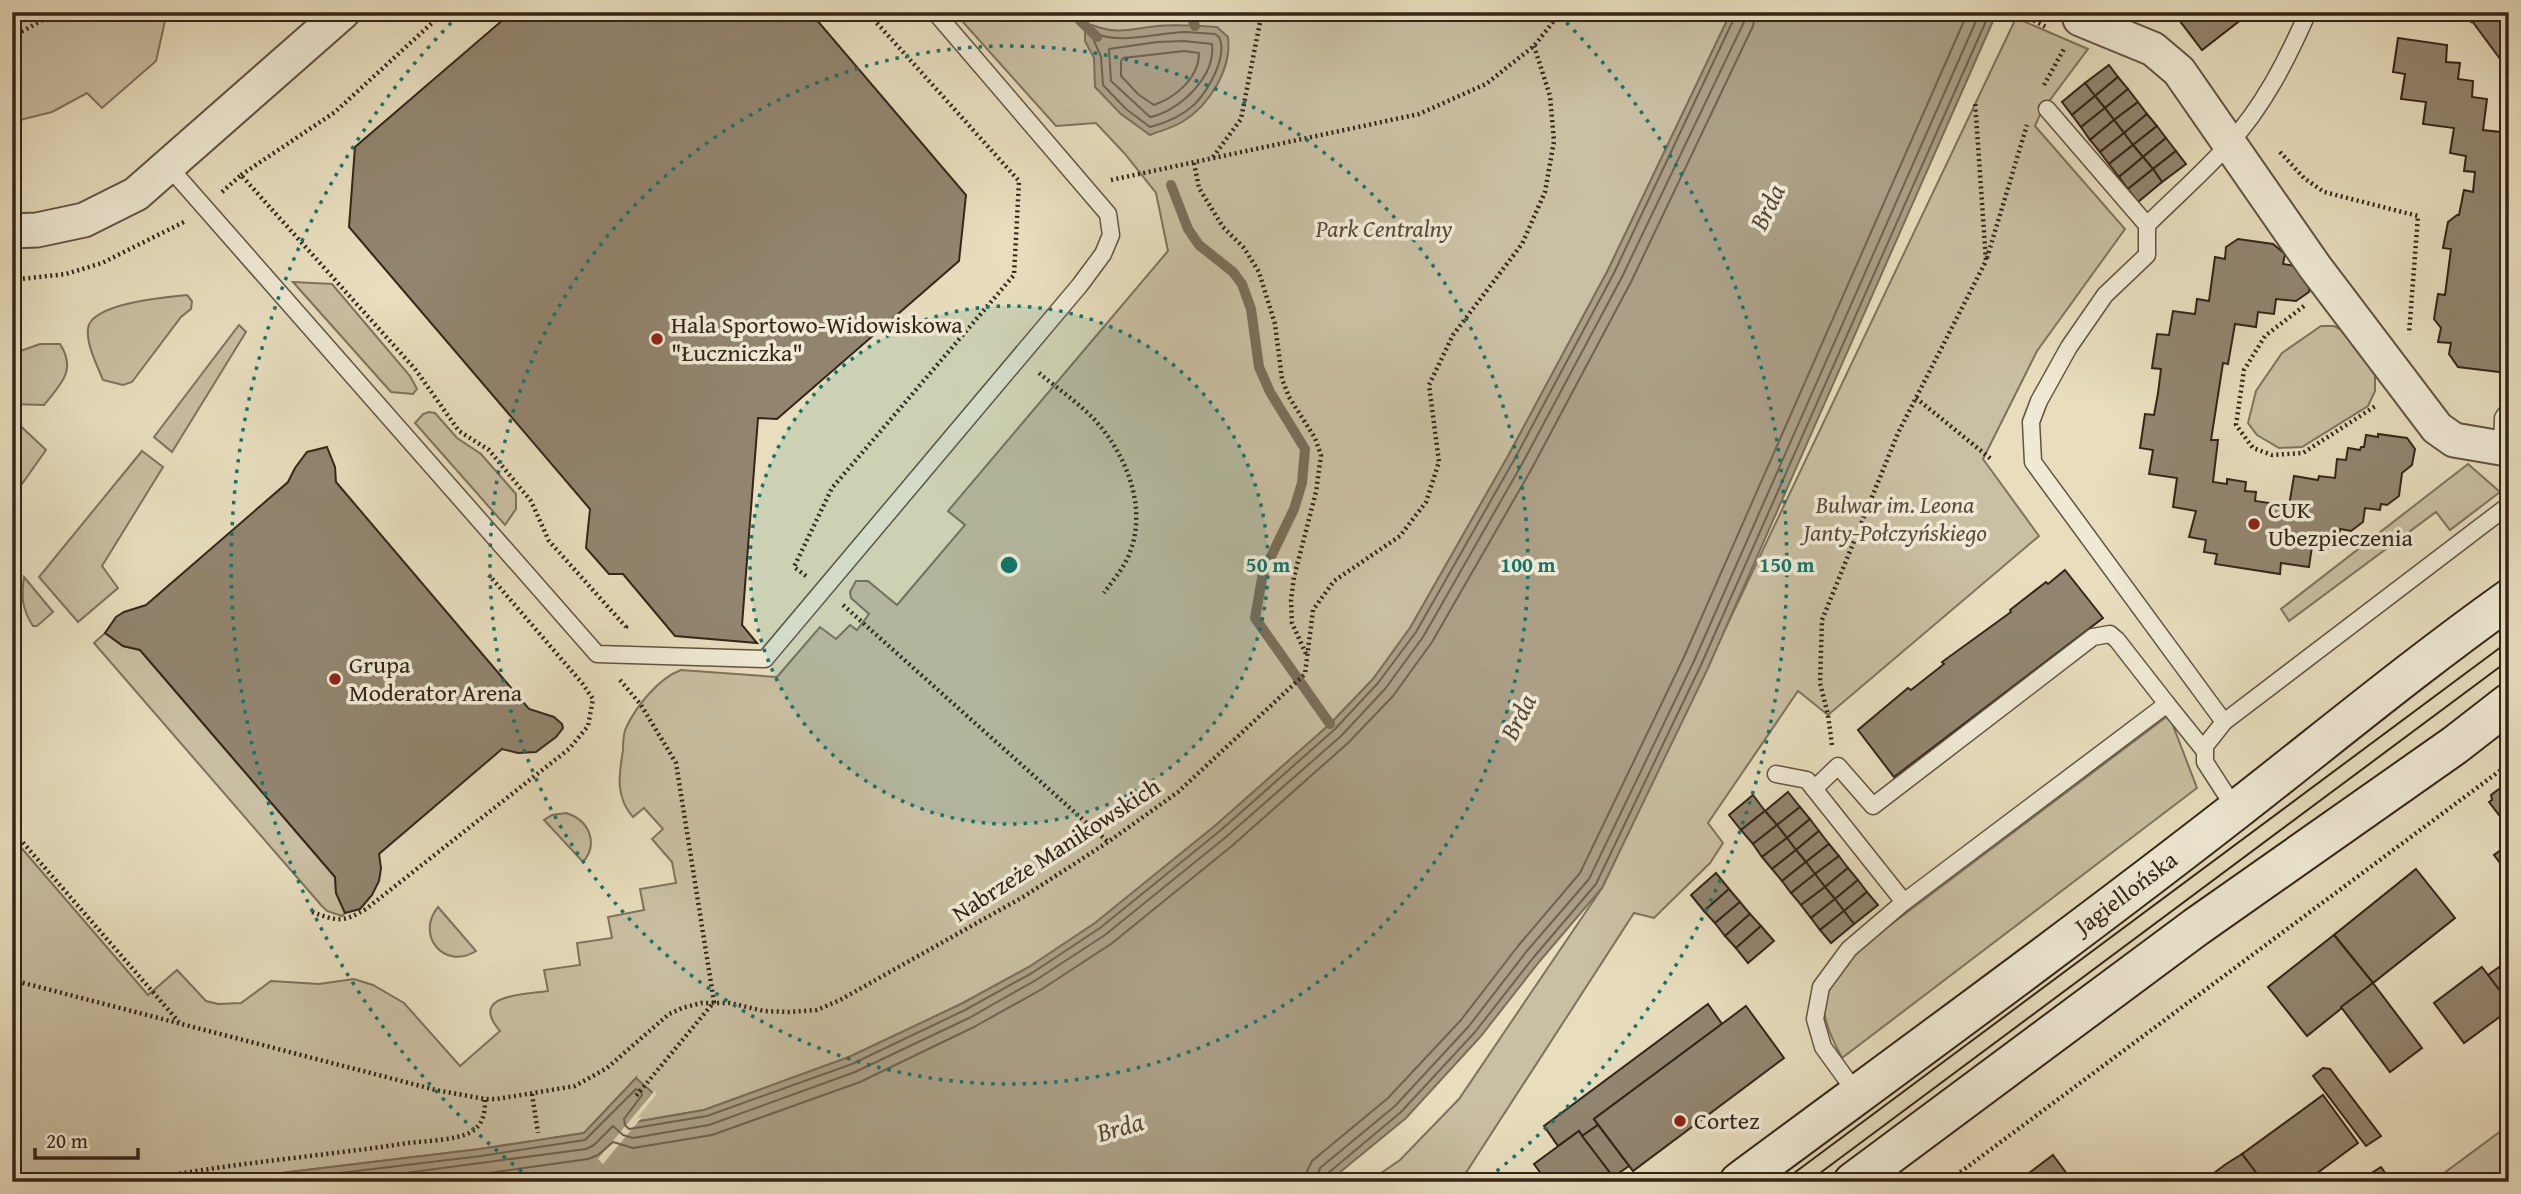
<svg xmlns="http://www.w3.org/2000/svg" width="2521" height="1194" font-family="'Gentium Book Plus',serif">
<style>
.green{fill:#c9bfa2;stroke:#7e725e;stroke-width:2}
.water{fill:#ab9f86;stroke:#7b6e5a;stroke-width:2}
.pier{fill:#e8debe}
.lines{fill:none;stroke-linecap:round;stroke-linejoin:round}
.shore{stroke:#706250;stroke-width:2}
.stream{stroke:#7b6e5a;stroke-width:10}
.building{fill:#92856f;stroke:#342519;stroke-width:2}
.lane-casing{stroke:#615342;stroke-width:19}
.street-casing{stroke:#615342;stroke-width:37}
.secondary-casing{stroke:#342519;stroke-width:42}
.path{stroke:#342519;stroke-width:4.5;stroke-dasharray:2 3.5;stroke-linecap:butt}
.lane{stroke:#f0ead5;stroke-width:16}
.street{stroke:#f0ead5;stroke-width:33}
.secondary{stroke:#f0ead5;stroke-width:38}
.tram{stroke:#342519;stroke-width:2}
.ring{fill:none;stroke:#0f766e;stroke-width:3.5;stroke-dasharray:3.5 7}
.poi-dot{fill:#8f2418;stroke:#f0ead5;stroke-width:2.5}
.labels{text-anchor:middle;stroke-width:7;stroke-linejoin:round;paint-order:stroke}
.park-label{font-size:24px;font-style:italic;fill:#594c3b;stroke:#f0ead5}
.poi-label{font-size:24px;fill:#342519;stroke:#f0ead5;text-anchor:start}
.street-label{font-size:24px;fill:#342519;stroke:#f0ead5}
.water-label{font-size:26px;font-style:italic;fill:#584a3a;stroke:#f0ead5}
.centre{fill:#0f766e;stroke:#f0ead5;stroke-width:3.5}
.ring-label{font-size:21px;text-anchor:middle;font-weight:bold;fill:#0f766e;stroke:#f0ead5;stroke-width:7;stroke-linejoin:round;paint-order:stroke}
</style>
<rect width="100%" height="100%" fill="#e8debe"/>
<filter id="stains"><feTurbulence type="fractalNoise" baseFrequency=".00286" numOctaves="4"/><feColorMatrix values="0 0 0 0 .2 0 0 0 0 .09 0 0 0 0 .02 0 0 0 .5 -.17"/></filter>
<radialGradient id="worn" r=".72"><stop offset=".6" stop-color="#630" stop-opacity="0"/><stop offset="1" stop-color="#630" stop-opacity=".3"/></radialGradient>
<!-- green -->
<g class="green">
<path d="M12,12H167L156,61L102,108L87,93L52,112L12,122Z"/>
<path d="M954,12H1731L1608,270L1508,456L1410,628L1373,679L1330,724L1216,825L1095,923L1029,967L961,1004L849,1057L704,1110L628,1123L636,1078L584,1133L480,1149L207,1182H12V837L148,995L177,970L206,1001L218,1004L241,1003L271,981L319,984L354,979L373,985L404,1003L460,1066L500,1031C468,994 523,995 548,991L544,970L580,965L577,943L612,938L608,917L644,910L640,889L676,883L672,862L652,839L663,829L644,808L633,817C615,797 619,774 623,750C623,743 623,734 626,728C636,706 659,678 681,670L777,677L820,627L836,639L850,625L857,630L869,614L851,598L850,592L856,581H868L897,605L965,525L948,511L1168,251L1156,193L1125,154L1096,123L1056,126Z"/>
<path d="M2016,18L2088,49L2041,112L2035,126L2125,229L2037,351L1983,459L2039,536L1828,715L1798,691L1708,823L1723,843L1710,863L1654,918L1634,913L1460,1182H1368L1400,1160L1459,1099L1602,888Z"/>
<path d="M293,282L332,284L410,376L417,389L413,394L391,392Z"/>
<path d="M187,295L192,301L191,309L181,317L132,382L123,385L103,380C97,365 86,344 88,328C92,303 166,297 187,295Z"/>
<path d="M239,325L246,332L172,452L154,437Z"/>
<path d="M2321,326H2334L2348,333L2375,375V391L2368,406L2302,447L2279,448L2257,435L2248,423L2256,391L2282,353Z"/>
<path d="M40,344H60C77,370 61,384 44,405L12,404V354Z"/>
<path d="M429,412L435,413L457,438L481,454L516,494V509L505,525L415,423L423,414Z"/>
<path d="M12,418L46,450L12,498Z"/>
<path d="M142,451L163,467L102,566L118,588L78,622L39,577Z"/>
<path d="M2468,464L2500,492L2450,530L2436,512L2289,621L2281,609Z"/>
<path d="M24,577L53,612L37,626H33C22,609 21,597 24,577Z"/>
<path d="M105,633L123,646L140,650L335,877L336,893L345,913L342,916L327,911L321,905L94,643Z"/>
<path d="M2169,715L2197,788L1842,1058C1832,1039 1817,1010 1827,989C1833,978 1842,967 1849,956Z"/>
<path d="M566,813C589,820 599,843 583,862L544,820L552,815Z"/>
<path d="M438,907L476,951C444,971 415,935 438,907Z"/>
<path d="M2509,1125V1182H2432Z"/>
</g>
<!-- water -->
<g class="water">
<path d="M1731,12H1997L1708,668L1602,888L1539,962L1481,1036L1406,1118L1328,1182H207L480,1149L584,1133L636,1078L653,1093L629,1123L704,1110L849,1057L961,1004L1029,967L1095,923L1216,825L1330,724L1373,679L1410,628L1508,456L1608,270Z"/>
<path d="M1092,25C1118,35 1130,29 1157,26C1177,24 1197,26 1217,27L1228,37C1232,69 1209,106 1182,122C1172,128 1160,131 1150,135L1121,114L1095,87L1094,58L1085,41V31Z"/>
</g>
<!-- pier -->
<path class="pier" d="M655,1090L656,1095L637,1118L642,1117L603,1164L598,1159Z"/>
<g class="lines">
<!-- shore -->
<g class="shore">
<path d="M1185,32L1215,34L1219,37C1228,56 1209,89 1195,104C1183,115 1166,123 1150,127L1126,109L1103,85L1101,57L1092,36L1096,34C1123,44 1156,33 1185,32Z"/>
<path d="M1184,41L1212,44C1216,76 1180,111 1150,117L1111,81L1109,49L1157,42Z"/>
<path d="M1184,51L1199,53C1199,78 1176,97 1154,105L1139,95L1121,76V61L1123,58Z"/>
<path d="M265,1182L481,1156L585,1140L636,1089L641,1092L642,1095L624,1119L625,1125L629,1129L707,1116L852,1064L965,1010L1032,973L1100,928L1221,830L1335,729L1378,683L1416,632L1514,460L1614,273L1737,12"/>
<path d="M338,1182L586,1149L594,1145L613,1126L623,1135L633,1138L709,1125L855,1072L969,1018L1036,980L1105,935L1226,837L1341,736L1385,689L1423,637L1522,464L1622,277L1744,22L1745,12"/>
<path d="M426,1182L588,1159L598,1155L613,1142L633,1148L712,1135L860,1082L974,1027L1042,989L1111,944L1233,845L1348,743L1393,696L1432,642L1531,470L1631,282L1753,26L1756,12"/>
<path d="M1305,1182L1307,1171L1312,1161L1388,1098L1461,1020L1518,946L1580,873L1684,657L1968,12"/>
<path d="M1316,1182L1320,1168L1395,1106L1469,1026L1526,952L1589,879L1694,661L1980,12"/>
<path d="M1325,1182L1327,1174L1401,1112L1475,1032L1533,958L1596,884L1701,665L1990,12"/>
</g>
<!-- stream -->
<g class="stream">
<path d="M1071,12L1097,37"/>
<path d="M1190,12L1195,26"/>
<path d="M1171,185L1188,229L1199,245L1233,272L1242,284L1251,309L1259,367L1270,392L1305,449L1302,483L1294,509L1263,573L1255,618L1330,724"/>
</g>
</g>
<!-- building -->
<g class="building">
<path d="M512,12H810L966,195L959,261L777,419L758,418L742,625L757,643L675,636L623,574H609L586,548L590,509L349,227L355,147Z"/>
<path d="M2173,12H2251L2202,50Z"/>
<path d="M2463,12H2483L2471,22Z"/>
<path d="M2483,12H2506L2509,16V71L2472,21Z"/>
<path d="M2398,38L2447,45L2446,62L2460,63L2458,79L2473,81L2472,97L2487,99L2483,130L2509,133V365L2499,372L2458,367L2449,354L2451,343L2438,342L2441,328L2434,319L2438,294L2445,295L2451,249L2443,248L2448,222L2457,215H2459L2464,190L2473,192L2475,172L2464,171L2466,156L2450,153L2454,128L2423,124L2426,102L2401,99L2405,74L2393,72Z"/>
<path d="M2109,65L2118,77L2095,96L2085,83Z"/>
<path d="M2118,77L2128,89L2105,108L2095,96Z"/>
<path d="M2085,83L2095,96L2072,115L2062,102Z"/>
<path d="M2128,89L2138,102L2114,120L2105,108Z"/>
<path d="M2095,96L2105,108L2081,127L2072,115Z"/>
<path d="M2138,102L2147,114L2124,133L2114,120Z"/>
<path d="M2105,108L2114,120L2090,140L2081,127Z"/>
<path d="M2147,114L2157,126L2133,145L2124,133Z"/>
<path d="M2114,120L2124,133L2100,152L2090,140Z"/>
<path d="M2157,126L2166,138L2143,157L2133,145Z"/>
<path d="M2124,133L2133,145L2109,164L2100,152Z"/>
<path d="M2166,138L2176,151L2153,169L2143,157Z"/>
<path d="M2133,145L2143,157L2119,177L2109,164Z"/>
<path d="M2176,151L2186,164L2162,182L2153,169Z"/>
<path d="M2143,157L2153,169L2128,189L2119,177Z"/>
<path d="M2153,169L2162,182L2138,202L2128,189Z"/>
<path d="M2238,239L2273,244L2285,254L2283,264L2303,267L2310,279L2309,292L2296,301L2276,299L2274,314L2258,312L2256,327L2235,324L2228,364L2223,363L2211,440H2218L2213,482L2227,484V479L2246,482L2245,491L2256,492L2255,501L2289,506L2294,476L2318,480L2319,476L2335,478L2337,459L2346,460L2348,448L2360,450L2361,447H2364L2366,435L2378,437V434L2407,438L2415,449L2412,465L2402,473L2399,496L2387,505L2381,504L2380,510L2365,508L2363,522L2351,531L2340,529L2339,540L2327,549L2312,546L2309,567L2281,563L2280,574L2215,564L2217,554L2204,552L2206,540L2189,537L2196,511L2173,507L2177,478L2149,474L2153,450L2140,448L2145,414L2154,415L2158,393L2161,369L2152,368L2157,334L2169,335L2173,311L2195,314L2197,299L2209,301L2215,257L2225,259L2226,247Z"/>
<path d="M327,447L335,467L336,482L529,709L554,717L562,724L563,728L556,737L536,752L518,753L502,749L379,854L381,868L379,881L372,895L360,909L345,913L336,893L335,877L140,650L123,646L105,633L116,617L124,612L146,605L288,482L295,468L307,452Z"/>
<path d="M2065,570L2103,618L1894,777L1858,730L1908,688L1911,690L1944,664L1942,662L2011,612L2010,610L2046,582L2048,584Z"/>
<path d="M2503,786L2509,787V828L2489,802L2492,800L2491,795Z"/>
<path d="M1788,792L1800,807L1777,825L1765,811Z"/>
<path d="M1753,795L1765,811L1741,830L1729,815Z"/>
<path d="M1800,807L1810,819L1787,838L1777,825Z"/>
<path d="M1765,811L1777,825L1753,844L1741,830Z"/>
<path d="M1810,819L1819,831L1796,850L1787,838Z"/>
<path d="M1777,825L1787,838L1762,857L1753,844Z"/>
<path d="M1819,831L1829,844L1806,862L1796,850Z"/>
<path d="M1787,838L1796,850L1772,869L1762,857Z"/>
<path d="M1829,844L1839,856L1815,874L1806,862Z"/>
<path d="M2509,844V875L2494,855Z"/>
<path d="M1796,850L1806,862L1782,881L1772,869Z"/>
<path d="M1839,856L1848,868L1825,887L1815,874Z"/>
<path d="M1806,862L1815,874L1791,893L1782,881Z"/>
<path d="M1848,868L1858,880L1835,899L1825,887Z"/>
<path d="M2416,869L2455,918L2373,983L2334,935Z"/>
<path d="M1716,873L1729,889L1704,911L1691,895Z"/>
<path d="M1815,874L1825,887L1801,905L1791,893Z"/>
<path d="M1858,880L1867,892L1844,911L1835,899Z"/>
<path d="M1825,887L1835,899L1811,918L1801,905Z"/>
<path d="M1729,889L1740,902L1715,923L1704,911Z"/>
<path d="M1867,892L1878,905L1854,924L1844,911Z"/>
<path d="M1835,899L1844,911L1820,930L1811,918Z"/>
<path d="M1740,902L1750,914L1725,936L1715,923Z"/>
<path d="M1844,911L1854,924L1831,943L1820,930Z"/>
<path d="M1750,914L1761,926L1736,948L1725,936Z"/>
<path d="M1761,926L1774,941L1748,963L1736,948Z"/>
<path d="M2334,935L2373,983L2307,1036L2268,987Z"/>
<path d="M2509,960V1003L2488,975Z"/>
<path d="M2482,967L2509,1003V1010L2464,1043L2434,1003Z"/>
<path d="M2373,983L2422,1048L2390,1072L2341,1007Z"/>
<path d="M1708,1004L1722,1024L1594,1119L1598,1125L1582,1136L1579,1131L1558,1146L1544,1126Z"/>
<path d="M1746,1006L1784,1058L1633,1171L1594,1119Z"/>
<path d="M2323,1068L2330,1069L2381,1136L2366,1146L2313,1076Z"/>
<path d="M2323,1095L2358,1143L2305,1182H2263L2242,1154Z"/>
<path d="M1598,1125L1629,1166L1613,1177L1582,1136Z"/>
<path d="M1579,1131L1582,1136L1617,1182H1547L1534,1164Z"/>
<path d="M2242,1154L2263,1182H2202L2226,1164Z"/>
<path d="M2053,1155L2073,1182H2017Z"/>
<path d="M2381,1167L2390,1180L2386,1182H2357Z"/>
</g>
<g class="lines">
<defs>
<g id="lane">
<path d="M2047,109L2147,225"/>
<path d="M169,167L597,654L765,659L1080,285L1103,254L1111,235L1108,214L935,12"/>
<path d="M2502,450L2503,418L2509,409"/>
<path d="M2224,722L2033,462L2031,422L2039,401L2069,347L2105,295L2147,255V225C2174,198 2203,173 2228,145C2263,107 2287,60 2308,12"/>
<path d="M1776,774L1807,780L1904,902"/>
<path d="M1814,789L1838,766L1873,806L2093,637L2110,634L2117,640L2167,704"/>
<path d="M2236,810L2205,762V746L2224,722L2509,505"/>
<path d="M1857,1094L1823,1047L1815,1019L1821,987L1849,949L1904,902L2167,704L2204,750"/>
</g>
<g id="street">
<path d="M2080,19L2153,49L2179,71L2315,267L2437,428L2454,440L2501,448"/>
<path d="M12,231L37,230L84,220L136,194L343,12"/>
</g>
<g id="secondary">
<path d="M1739,1182C1905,1059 2073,937 2236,810C2327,739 2415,666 2509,599"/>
<path d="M1853,1182L2196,927L2455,745L2509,703"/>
</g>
</defs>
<!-- lane casing -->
<use href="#lane" class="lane-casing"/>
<!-- street casing -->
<use href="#street" class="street-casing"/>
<!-- secondary casing -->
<use href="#secondary" class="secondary-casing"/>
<!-- path -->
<g class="path">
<path d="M2019,13L2048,28"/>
<path d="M12,17L21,12"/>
<path d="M12,37L57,12"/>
<path d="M2044,85L2065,47"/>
<path d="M2280,152L2304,178L2324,192L2418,216L2409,334"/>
<path d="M1213,157L1241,119L1262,12"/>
<path d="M1194,163L1199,188L1223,227L1244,248L1259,272L1275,324L1282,379L1289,397L1315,438L1321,455L1316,492L1294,577L1291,600L1292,623L1306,654"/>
<path d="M241,175L335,112L444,12"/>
<path d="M1111,180L1419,114L1486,84L1534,46L1561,12"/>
<path d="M222,192L241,175L415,369L459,431L489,450L531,501L549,541L626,627L625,628"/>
<path d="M1987,258L2027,125"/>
<path d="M12,280L66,274L102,263L184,222"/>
<path d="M2304,306L2265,336L2244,370L2236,425L2253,448L2272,455L2303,453L2377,405"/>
<path d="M1039,373C1057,388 1077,402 1093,418C1125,452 1148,506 1130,552C1125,567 1113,580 1104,593"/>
<path d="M1916,398L1991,459"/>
<path d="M806,576L794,567L832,488L1014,275L1019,181L867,12"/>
<path d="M843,605L1108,842"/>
<path d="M620,680L641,705L676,763L714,1002L636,1096"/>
<path d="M1832,745L1828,715L1820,683L1822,620L1898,433L1986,261L1975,101"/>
<path d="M12,830L179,1022"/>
<path d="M312,912C337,921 342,923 366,909L569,749L588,726L593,699L582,683L489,575"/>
<path d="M12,980L436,1090L485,1099H497L575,1086L607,1068L669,1014L682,1008L701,1003H730L764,1011L788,1012L817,1010L840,1000L1023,897L1108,842L1178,792L1278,699L1305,674L1313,610L1334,581L1400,536L1426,502L1439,462L1429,385L1453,335L1522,244L1545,192L1554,141L1550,96L1534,46"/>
<path d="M532,1094L538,1133"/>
<path d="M12,1172L16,1182"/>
<path d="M136,1182C226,1163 317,1157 408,1143C425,1141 458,1140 471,1132C484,1124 485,1112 485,1099"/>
<path d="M1947,1182L2509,764"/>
</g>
<!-- lane -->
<use href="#lane" class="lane"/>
<!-- street -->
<use href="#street" class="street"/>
<!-- secondary -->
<use href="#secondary" class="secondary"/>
<!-- tram -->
<g class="tram">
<path d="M1782,1182L2509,641"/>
<path d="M1808,1182L2509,660"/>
</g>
</g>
<!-- distance rings -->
<circle cx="1009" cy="565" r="259" fill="#0f766e" fill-opacity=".12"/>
<g class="ring">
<circle cx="1009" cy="565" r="259"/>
<circle cx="1009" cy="565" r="519"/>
<path d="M530 1178A778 778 0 0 1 459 15M1559 15A778 778 0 0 1 1488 1178"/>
</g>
<!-- markers -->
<g class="poi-dot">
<circle cx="657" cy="339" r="7"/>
<circle cx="2254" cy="524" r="7"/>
<circle cx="335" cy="679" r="7"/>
<circle cx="1680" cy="1121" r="7"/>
</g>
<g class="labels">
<!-- park labels -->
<g class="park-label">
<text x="1384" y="237">Park Centralny</text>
<text x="1895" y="513">Bulwar im. Leona<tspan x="1895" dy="28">Janty-Połczyńskiego</tspan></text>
</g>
<!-- poi labels -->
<g class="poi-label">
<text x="671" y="333">Hala Sportowo-Widowiskowa<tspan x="671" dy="28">"Łuczniczka"</tspan></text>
<text x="2268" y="518">CUK<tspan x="2268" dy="28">Ubezpieczenia</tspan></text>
<text x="349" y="673">Grupa<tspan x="349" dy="28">Moderator Arena</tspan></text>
<text x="1694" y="1129">Cortez</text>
</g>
<!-- street labels -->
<g class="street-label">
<text transform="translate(1056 850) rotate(-33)" y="8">Nabrzeże Manikowskich</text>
<text transform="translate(2126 893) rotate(-37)" y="8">Jagiellońska</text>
</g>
<!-- water labels -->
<g class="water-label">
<text transform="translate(1767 207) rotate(-64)" y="9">Brda</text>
<text transform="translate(1518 717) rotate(-63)" y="9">Brda</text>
<text transform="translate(1120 1127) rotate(-16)" y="9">Brda</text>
</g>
</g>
<circle cx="1009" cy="565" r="10" class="centre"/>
<g class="ring-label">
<text x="1268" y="572">50 m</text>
<text x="1528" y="572">100 m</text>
<text x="1787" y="572">150 m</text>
</g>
<!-- margin -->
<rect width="2521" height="1194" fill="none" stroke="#e8debe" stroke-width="42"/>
<rect x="14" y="14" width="2493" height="1166" fill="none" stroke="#342519" stroke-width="3.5"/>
<rect x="21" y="21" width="2479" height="1152" fill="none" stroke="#342519" stroke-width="2"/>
<!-- scale -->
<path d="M35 1148v10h103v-10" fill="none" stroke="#342519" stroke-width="3.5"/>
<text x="46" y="1148" font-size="21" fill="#342519" stroke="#f0ead5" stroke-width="5" paint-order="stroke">20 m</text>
<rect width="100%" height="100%" filter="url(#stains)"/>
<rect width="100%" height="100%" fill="url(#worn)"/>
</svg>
